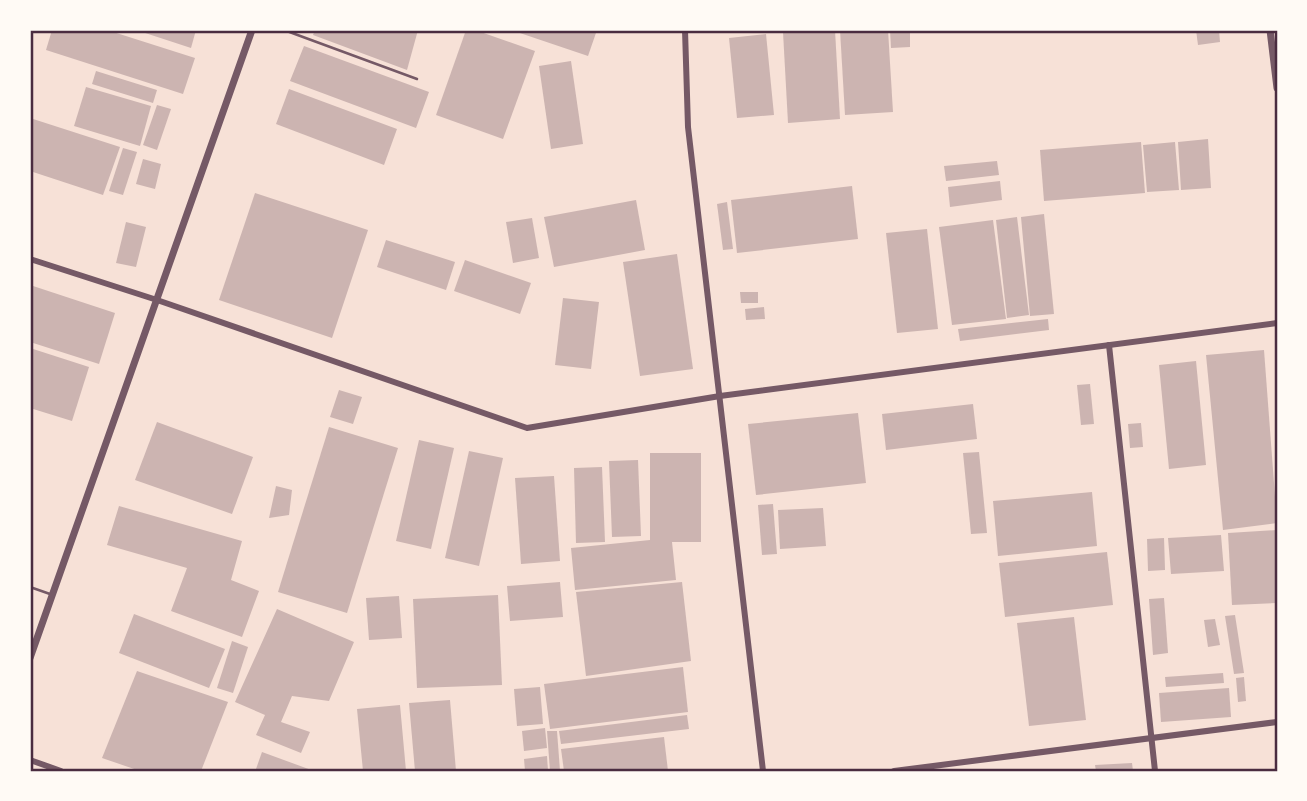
<svg xmlns="http://www.w3.org/2000/svg" width="1307" height="801" font-family="'Titillium Web',sans-serif">
<style>
.building{fill:#ccb4b1}
.lines{fill:none;stroke-linecap:round;stroke-linejoin:round}
.service{stroke:#755966;stroke-width:2.5}
.minor{stroke:#755966;stroke-width:6}
.tertiary{stroke:#755966;stroke-width:7}
.neatline{fill:none;stroke:#4a2c40;stroke-width:2.5}
</style>
<rect width="100%" height="100%" fill="#f7e1d7"/>
<!-- building -->
<g class="building">
<path d="M52,30H107L195,58L183,94L46,50Z"/>
<path d="M136,30H196L191,48Z"/>
<path d="M315,30H418L407,70L313,35Z"/>
<path d="M466,30H475L535,51L503,139L436,115Z"/>
<path d="M511,30H597L588,56Z"/>
<path d="M811,30H835L840,119L788,123L783,32Z"/>
<path d="M840,30H888L893,112L845,115Z"/>
<path d="M890,30H910V47L891,48Z"/>
<path d="M1196,30H1219L1220,42L1198,45Z"/>
<path d="M766,34L774,115L737,118L729,38Z"/>
<path d="M304,46L429,92L416,128L290,81Z"/>
<path d="M571,61L583,144L551,149L539,66Z"/>
<path d="M96,71L157,90L153,103L92,84Z"/>
<path d="M86,87L151,106L140,146L74,126Z"/>
<path d="M289,89L397,129L384,165L276,124Z"/>
<path d="M157,105L171,109L157,150L143,145Z"/>
<path d="M30,118L120,147L103,195L30,171Z"/>
<path d="M1208,139L1211,188L1181,190L1178,142Z"/>
<path d="M1141,142L1145,193L1044,201L1040,150Z"/>
<path d="M1175,142L1179,190L1147,192L1143,145Z"/>
<path d="M123,148L137,152L123,195L109,191Z"/>
<path d="M143,159L161,164L155,189L136,184Z"/>
<path d="M997,161L999,175L946,181L944,166Z"/>
<path d="M1000,181L1002,200L950,207L948,187Z"/>
<path d="M852,186L858,239L737,253L731,200Z"/>
<path d="M255,193L368,230L332,338L219,300Z"/>
<path d="M636,200L645,250L554,267L544,217Z"/>
<path d="M727,202L733,249L723,250L717,204Z"/>
<path d="M1044,214L1054,314L1030,316L1021,217Z"/>
<path d="M1017,217L1029,315L1007,318L996,220Z"/>
<path d="M532,218L539,258L513,263L506,222Z"/>
<path d="M993,220L1006,319L952,325L939,227Z"/>
<path d="M126,222L146,227L136,267L116,263Z"/>
<path d="M927,229L938,329L897,333L886,233Z"/>
<path d="M386,240L455,262L446,290L377,267Z"/>
<path d="M677,254L693,369L640,376L623,262Z"/>
<path d="M465,260L531,283L520,314L454,291Z"/>
<path d="M30,285L115,313L99,364L30,342Z"/>
<path d="M740,292H758V303H741Z"/>
<path d="M563,298L599,302L591,369L555,365Z"/>
<path d="M764,307L765,319L746,320L745,309Z"/>
<path d="M1048,319L1049,330L960,341L958,329Z"/>
<path d="M30,348L89,367L72,421L30,408Z"/>
<path d="M1264,350L1277,523L1223,530L1206,355Z"/>
<path d="M1196,361L1206,465L1169,469L1159,365Z"/>
<path d="M1090,384L1094,424L1081,425L1077,385Z"/>
<path d="M339,390L362,397L353,424L330,417Z"/>
<path d="M973,404L977,439L886,450L882,414Z"/>
<path d="M858,413L866,483L756,495L748,424Z"/>
<path d="M157,422L253,457L232,514L135,480Z"/>
<path d="M1141,423L1143,447L1130,448L1128,424Z"/>
<path d="M329,427L398,448L347,613L278,592Z"/>
<path d="M419,440L454,448L431,549L396,541Z"/>
<path d="M469,451L503,458L479,566L445,558Z"/>
<path d="M979,452L987,533L971,534L963,453Z"/>
<path d="M650,453H701V542H672L676,580L575,590L571,548L650,540Z"/>
<path d="M638,460L641,536L612,537L609,461Z"/>
<path d="M602,467L605,542L576,543L574,468Z"/>
<path d="M554,476L560,561L521,564L515,478Z"/>
<path d="M276,486L292,490L289,515L269,518Z"/>
<path d="M1092,492L1097,546L998,556L993,501Z"/>
<path d="M773,504L777,554L762,555L758,505Z"/>
<path d="M119,506L242,541L231,580L259,591L242,637L171,611L187,568L107,545Z"/>
<path d="M823,508L826,546L780,549L778,510Z"/>
<path d="M1277,530V603L1232,605L1228,533Z"/>
<path d="M1221,535L1224,571L1171,574L1168,538Z"/>
<path d="M1164,538L1165,570L1148,571L1147,539Z"/>
<path d="M1107,552L1113,605L1005,617L999,563Z"/>
<path d="M560,582L563,617L510,621L507,586Z"/>
<path d="M682,582L691,661L586,676L576,592Z"/>
<path d="M498,595L502,685L417,688L413,599Z"/>
<path d="M399,596L402,638L369,640L366,598Z"/>
<path d="M1164,598L1168,653L1153,655L1149,599Z"/>
<path d="M277,609L354,642L329,701L292,696L281,722L310,732L301,753L256,735L265,715L235,702Z"/>
<path d="M134,614L225,649L209,688L119,653Z"/>
<path d="M1235,615L1244,673L1234,674L1225,616Z"/>
<path d="M1074,617L1086,720L1029,726L1017,623Z"/>
<path d="M1215,619L1220,645L1208,647L1204,620Z"/>
<path d="M232,641L248,647L233,693L217,688Z"/>
<path d="M683,667L688,712L550,729L544,684Z"/>
<path d="M137,671L228,702L201,771H140L102,758Z"/>
<path d="M1223,673L1224,683L1166,687L1165,677Z"/>
<path d="M1244,677L1246,701L1238,702L1236,678Z"/>
<path d="M540,687L543,724L517,726L514,689Z"/>
<path d="M1229,688L1231,717L1161,722L1159,693Z"/>
<path d="M450,700L456,771H415L409,703Z"/>
<path d="M400,705L406,771H363L357,709Z"/>
<path d="M687,715L689,729L561,744L559,731Z"/>
<path d="M545,728L547,748L524,751L522,731Z"/>
<path d="M547,731H557L560,771H550Z"/>
<path d="M664,737L668,771H564L561,749Z"/>
<path d="M262,752L314,771H262L256,769Z"/>
<path d="M547,756L548,771H525L524,759Z"/>
<path d="M1132,763L1133,771H1096L1095,765Z"/>
</g>
<g class="lines">
<!-- service -->
<g class="service">
<path d="M284,30L417,79"/>
<path d="M30,587L50,594"/>
</g>
<!-- minor -->
<g class="minor">
<path d="M685,30L688,127L763,771"/>
<path d="M30,259L157,300L527,428L720,396L1277,323"/>
<path d="M1109,345L1155,771"/>
<path d="M30,760L61,771"/>
<path d="M894,771L1277,722"/>
</g>
<!-- tertiary -->
<g class="tertiary">
<path d="M1270,30L1277,88"/>
<path d="M30,658L252,30"/>
</g>
</g>
<!-- border -->
<rect width="1307" height="801" fill="none" stroke="#fffaf5" stroke-width="63"/>
<rect x="32" y="32" width="1244" height="738" class="neatline"/>
</svg>
